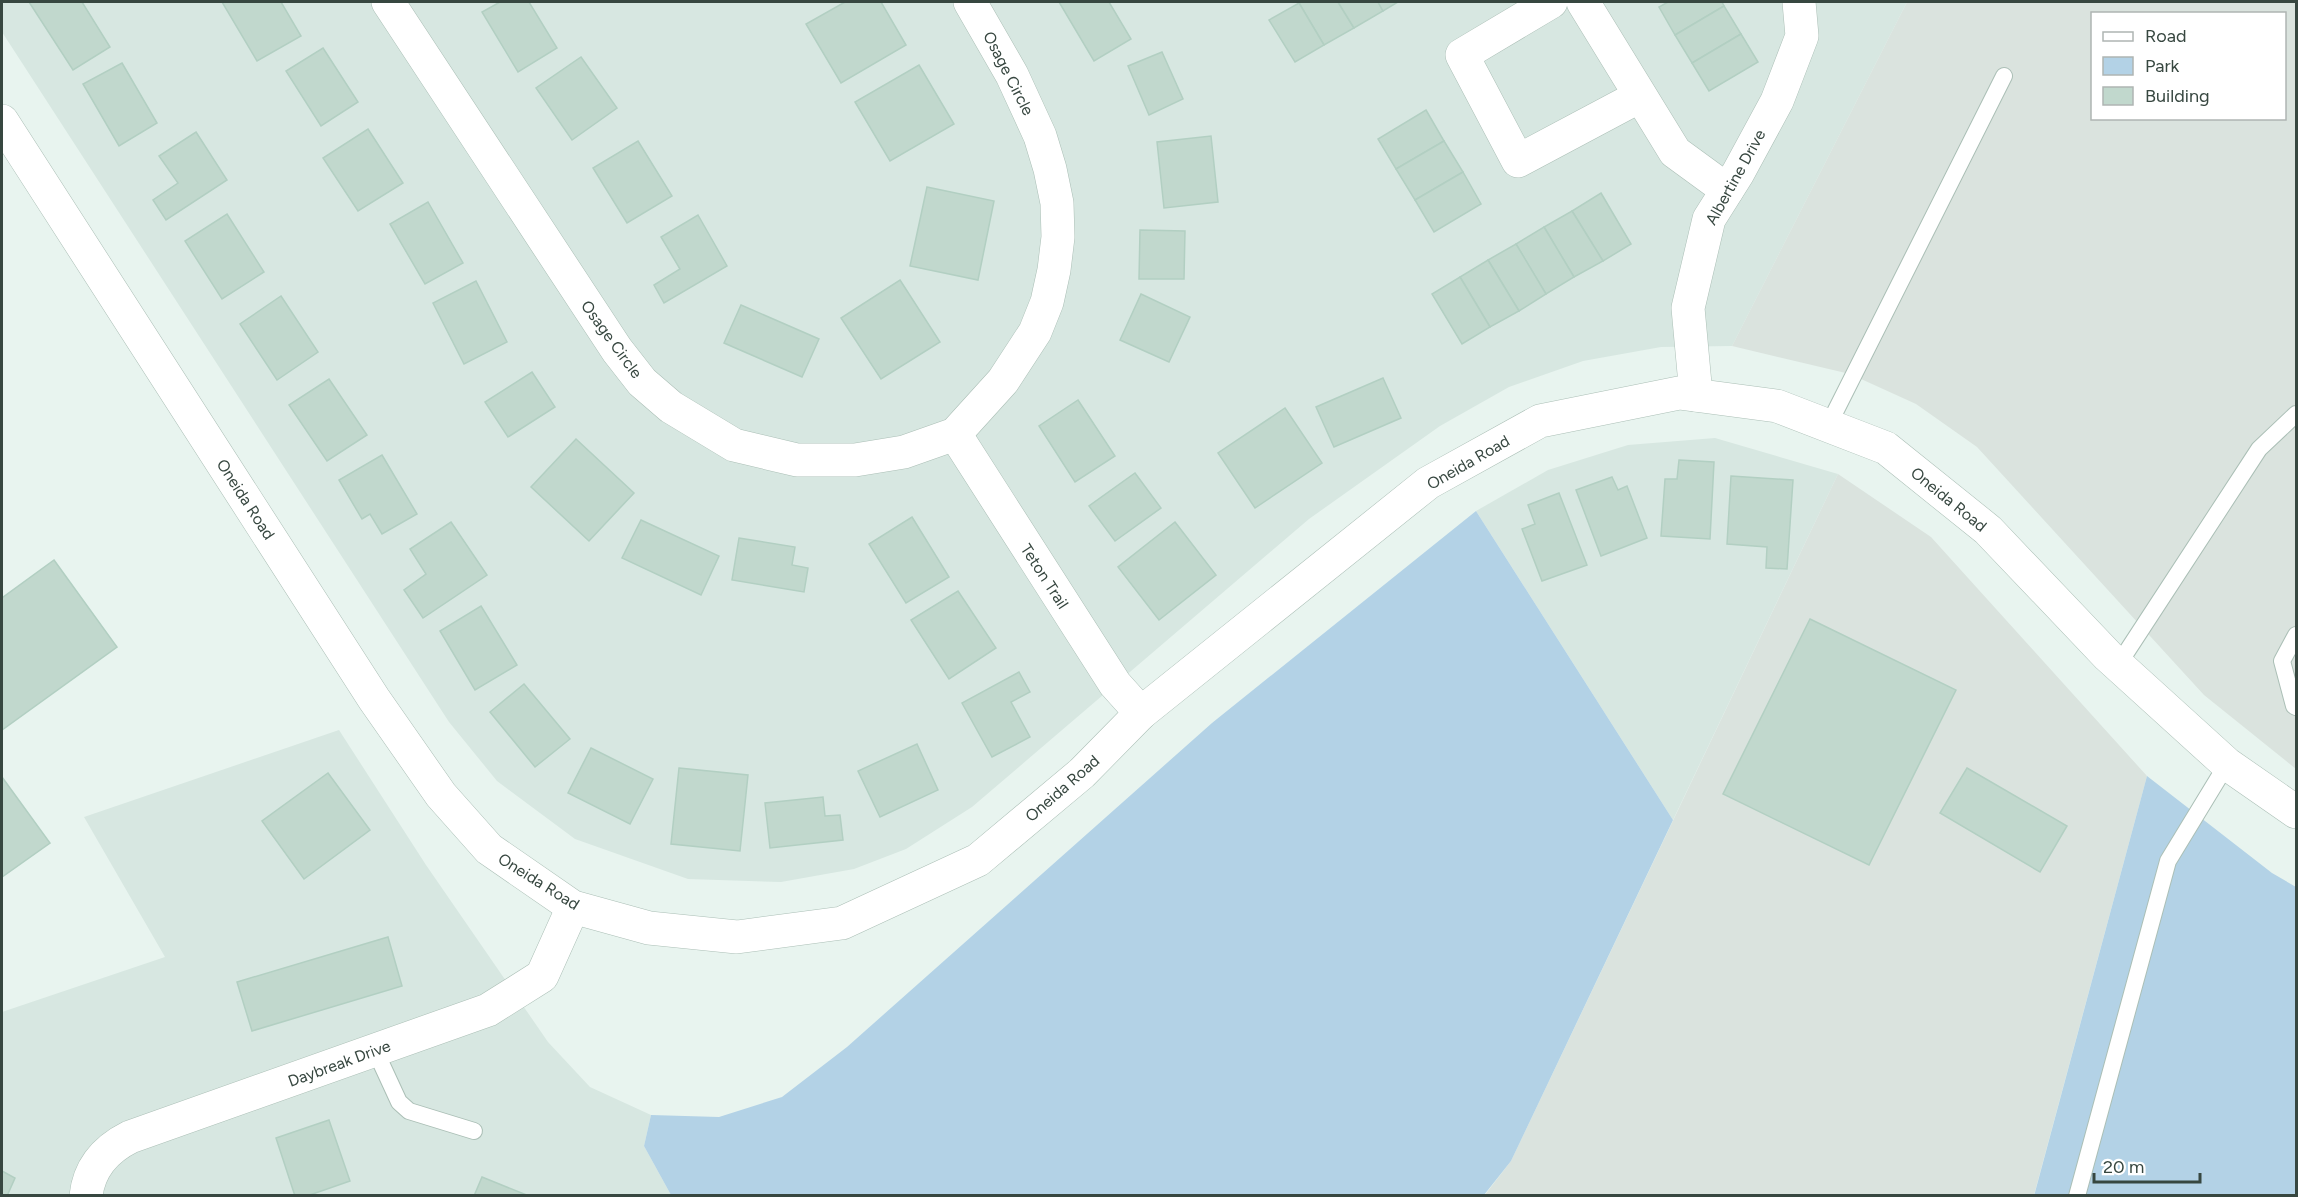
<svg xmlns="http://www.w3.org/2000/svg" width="2298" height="1197" font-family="Figtree,sans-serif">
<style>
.residential{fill:#d7e7e1}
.industrial{fill:#dae3de;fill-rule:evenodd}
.green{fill:#b3d2e6}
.building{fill:#c1d8cd;stroke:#b2cfc2;stroke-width:1.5}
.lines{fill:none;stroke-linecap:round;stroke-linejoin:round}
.lane-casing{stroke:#abbfb6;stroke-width:18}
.street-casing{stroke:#abbfb6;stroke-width:34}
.lane{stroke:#fff;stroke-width:16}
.street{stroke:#fff;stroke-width:33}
.labels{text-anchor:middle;stroke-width:4.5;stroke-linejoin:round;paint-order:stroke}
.street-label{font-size:16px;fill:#374740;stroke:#fff}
</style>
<rect width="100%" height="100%" fill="#e8f4ef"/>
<!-- residential -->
<g class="residential">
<path d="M2,2H1907L1732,346L1661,347L1583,361L1509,387L1440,426L1309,519L972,807L906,849L854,869L781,882L688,879L575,839L497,781L449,722L2,32Z"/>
<path d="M1715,438L1838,474L1673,820L1476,511L1548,470L1628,445Z"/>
<path d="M339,730L426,865L548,1042L590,1087L651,1115L644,1146L671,1195H2V1012L165,957L84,817Z"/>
</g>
<!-- industrial -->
<g class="industrial">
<path d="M1907,2H2296V769L2204,695L1977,447L1916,404L1850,374L1732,346ZM2092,14H2284V118H2092Z"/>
<path d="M1838,474L1931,537L2147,776L2034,1195L1484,1196L1511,1161Z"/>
</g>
<!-- green -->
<g class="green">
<path d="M1476,511L1673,820L1511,1161L1484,1195H671L644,1146L651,1115L719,1117L782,1097L847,1047L1212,723Z"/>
<path d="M2147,776L2272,873L2296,887V1195L2034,1196Z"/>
</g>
<!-- building -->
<g class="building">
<path d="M29,2H82L110,47L73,70Z"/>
<path d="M222,2H281L301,36L257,61Z"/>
<path d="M500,2H529L557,48L518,72L482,12Z"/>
<path d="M845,2H881L906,45L841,83L806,24Z"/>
<path d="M1059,2H1109L1131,39L1094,61Z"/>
<path d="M1301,2H1338L1354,28L1324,45L1299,3Z"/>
<path d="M1338,2H1378L1383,11L1354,28Z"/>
<path d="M1378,2H1398L1383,11Z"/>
<path d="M1668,2H1722L1724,6L1675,35L1659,7Z"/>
<path d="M1299,3L1324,45L1295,62L1269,20Z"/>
<path d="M1724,6L1741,34L1692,63L1675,35Z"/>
<path d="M1741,34L1758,62L1709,91L1692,63Z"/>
<path d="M323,48L358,102L321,126L286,71Z"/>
<path d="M1162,52L1183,99L1149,115L1128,66Z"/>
<path d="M581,57L617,108L572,140L536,88Z"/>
<path d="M122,63L157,123L119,146L83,84Z"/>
<path d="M919,65L954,124L890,161L855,102Z"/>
<path d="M1426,110L1444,141L1396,169L1378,139Z"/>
<path d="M368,129L403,183L358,211L323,158Z"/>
<path d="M196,132L227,180L166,220L153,200L178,183L159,156Z"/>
<path d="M1211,136L1218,202L1164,208L1157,142Z"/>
<path d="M638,141L672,196L627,223L593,168Z"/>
<path d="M1444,141L1463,172L1415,200L1396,169Z"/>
<path d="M1463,172L1481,204L1434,232L1415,200Z"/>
<path d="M927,187L994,201L978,280L910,266Z"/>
<path d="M1601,193L1631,244L1603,261L1572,211Z"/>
<path d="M428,202L463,263L425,284L390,224Z"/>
<path d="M1572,211L1603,261L1574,277L1544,227Z"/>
<path d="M227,214L264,272L222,299L185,241Z"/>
<path d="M698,215L727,266L664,303L654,285L680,269L661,237Z"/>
<path d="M1544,227L1574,277L1546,294L1516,244Z"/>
<path d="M1140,230L1185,231L1184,279H1139Z"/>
<path d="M1516,244L1546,294L1519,311L1488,260Z"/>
<path d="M1488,260L1519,311L1490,327L1460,277Z"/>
<path d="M1460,277L1490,327L1462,344L1432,294Z"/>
<path d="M900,280L940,342L881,379L841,318Z"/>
<path d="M476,281L507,342L464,364L433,303Z"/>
<path d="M1141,294L1190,317L1169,362L1120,340Z"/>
<path d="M281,296L318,352L277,380L240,324Z"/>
<path d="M741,305L819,339L802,377L724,343Z"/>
<path d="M532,372L555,407L508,437L485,402Z"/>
<path d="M1383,378L1401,418L1334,447L1316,407Z"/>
<path d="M329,379L367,435L327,461L289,405Z"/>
<path d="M1078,400L1115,456L1075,482L1039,426Z"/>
<path d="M1285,408L1322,463L1255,508L1218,453Z"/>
<path d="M576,439L634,493L589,541L531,487Z"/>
<path d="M382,455L417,514L382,534L370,514L362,519L339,480Z"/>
<path d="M1679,460L1714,462L1710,539L1661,536L1665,479H1677Z"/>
<path d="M1135,473L1161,508L1115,541L1089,506Z"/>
<path d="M1731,476L1793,480L1787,569L1766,568L1767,547L1727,544Z"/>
<path d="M1612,477L1618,490L1627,486L1647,538L1601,556L1576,490Z"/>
<path d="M1559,493L1587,565L1542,581L1522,529L1535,524L1528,505Z"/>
<path d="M912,517L949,577L906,603L869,544Z"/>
<path d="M641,520L719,556L701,595L622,558Z"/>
<path d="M451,522L487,575L423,618L404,590L426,574L410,549Z"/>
<path d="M1175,522L1216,575L1159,620L1118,567Z"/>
<path d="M739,538L795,547L792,565L808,568L804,592L732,580Z"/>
<path d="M54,560L117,647L2,730V598Z"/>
<path d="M958,591L996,648L949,679L911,620Z"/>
<path d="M481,606L517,665L475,690L440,631Z"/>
<path d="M1810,619L1956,690L1869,865L1723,794Z"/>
<path d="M1019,672L1030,692L1011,702L1030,737L992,757L962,703Z"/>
<path d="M524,684L570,739L535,767L490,712Z"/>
<path d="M917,744L938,790L880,817L858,771Z"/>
<path d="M591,748L653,779L630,824L568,793Z"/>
<path d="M679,768L748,775L740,851L671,844Z"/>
<path d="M1967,768L2067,826L2040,872L1940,813Z"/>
<path d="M328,773L370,830L304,879L262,821Z"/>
<path d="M2,777L50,843L2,877Z"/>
<path d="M823,797L825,816L840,815L843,840L770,848L765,803Z"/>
<path d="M388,937L402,986L252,1031L237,982Z"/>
<path d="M329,1120L350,1181L307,1196H295L276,1138Z"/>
<path d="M2,1171L15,1178L7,1196H2Z"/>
<path d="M482,1177L529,1196H474Z"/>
</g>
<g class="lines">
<defs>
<g id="lane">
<path d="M1828,426L2004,76"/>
<path d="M2296,635L2282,661L2294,706L2296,707"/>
<path d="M2118,665L2259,449L2296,414"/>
<path d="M375,1050L399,1102L409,1111L474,1131"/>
<path d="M2077,1196L2168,861L2227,764"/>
</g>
<g id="street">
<path d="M388,2L617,350L642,382L671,407L734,445L797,460H855L904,452L955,434L1003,381L1035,332L1047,302L1054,270L1058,237L1057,203L1050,169L1040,136L1012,75L970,2"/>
<path d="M1551,2L1462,55L1518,161L1640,96"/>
<path d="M1583,2L1675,152L1727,190"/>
<path d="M2,121L374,699L441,795L489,849L573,907L649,928L737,937L842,923L978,860L1082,773L1141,713L1428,483L1540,421L1679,393L1777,406L1886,448L1988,530L2108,656L2227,764L2296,812"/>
<path d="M1696,395L1688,308L1709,219L1738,173L1777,101L1802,36L1799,2"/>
<path d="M955,434L1115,684L1141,713"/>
<path d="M86,1196C89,1168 106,1149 130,1137L488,1010L542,976L573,907"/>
</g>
</defs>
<!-- lane casing -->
<use href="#lane" class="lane-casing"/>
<!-- street casing -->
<use href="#street" class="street-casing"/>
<!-- lane -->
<use href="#lane" class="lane"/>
<!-- street -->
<use href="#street" class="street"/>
</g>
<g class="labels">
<!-- street labels -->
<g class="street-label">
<text transform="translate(1009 73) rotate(63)" y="6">Osage Circle</text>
<text transform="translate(1735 177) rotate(-61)" y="6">Albertine Drive</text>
<text transform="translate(612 339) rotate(54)" y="6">Osage Circle</text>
<text transform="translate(1468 462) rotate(-30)" y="6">Oneida Road</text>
<text transform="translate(246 499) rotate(57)" y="6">Oneida Road</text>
<text transform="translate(1949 499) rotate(39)" y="6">Oneida Road</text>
<text transform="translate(1045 576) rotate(57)" y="6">Teton Trail</text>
<text transform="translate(1062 788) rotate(-41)" y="6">Oneida Road</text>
<text transform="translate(539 881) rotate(32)" y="6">Oneida Road</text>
<text transform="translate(339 1063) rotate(-20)" y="6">Daybreak Drive</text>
</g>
</g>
<!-- border -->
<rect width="2298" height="1197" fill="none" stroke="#374740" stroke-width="6"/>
<!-- legend -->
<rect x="2091" y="12" width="195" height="108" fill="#ffffff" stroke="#afb5b3" stroke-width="1.5"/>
<rect x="2103" y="32" width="30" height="9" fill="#ffffff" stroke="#afb5b3" stroke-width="1.5"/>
<text x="2145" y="42" font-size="18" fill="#374740">Road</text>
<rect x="2103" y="57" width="30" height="18" fill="#b3d2e6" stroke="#afb5b3" stroke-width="1.5"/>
<text x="2145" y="72" font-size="18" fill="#374740">Park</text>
<rect x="2103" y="87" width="30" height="18" fill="#c1d8cd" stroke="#afb5b3" stroke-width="1.5"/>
<text x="2145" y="102" font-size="18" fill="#374740">Building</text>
<!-- scale -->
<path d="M2094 1173v9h106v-9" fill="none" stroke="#374740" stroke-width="3"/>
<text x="2103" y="1173" font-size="18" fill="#374740" stroke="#ffffff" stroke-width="4.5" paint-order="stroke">20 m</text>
</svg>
